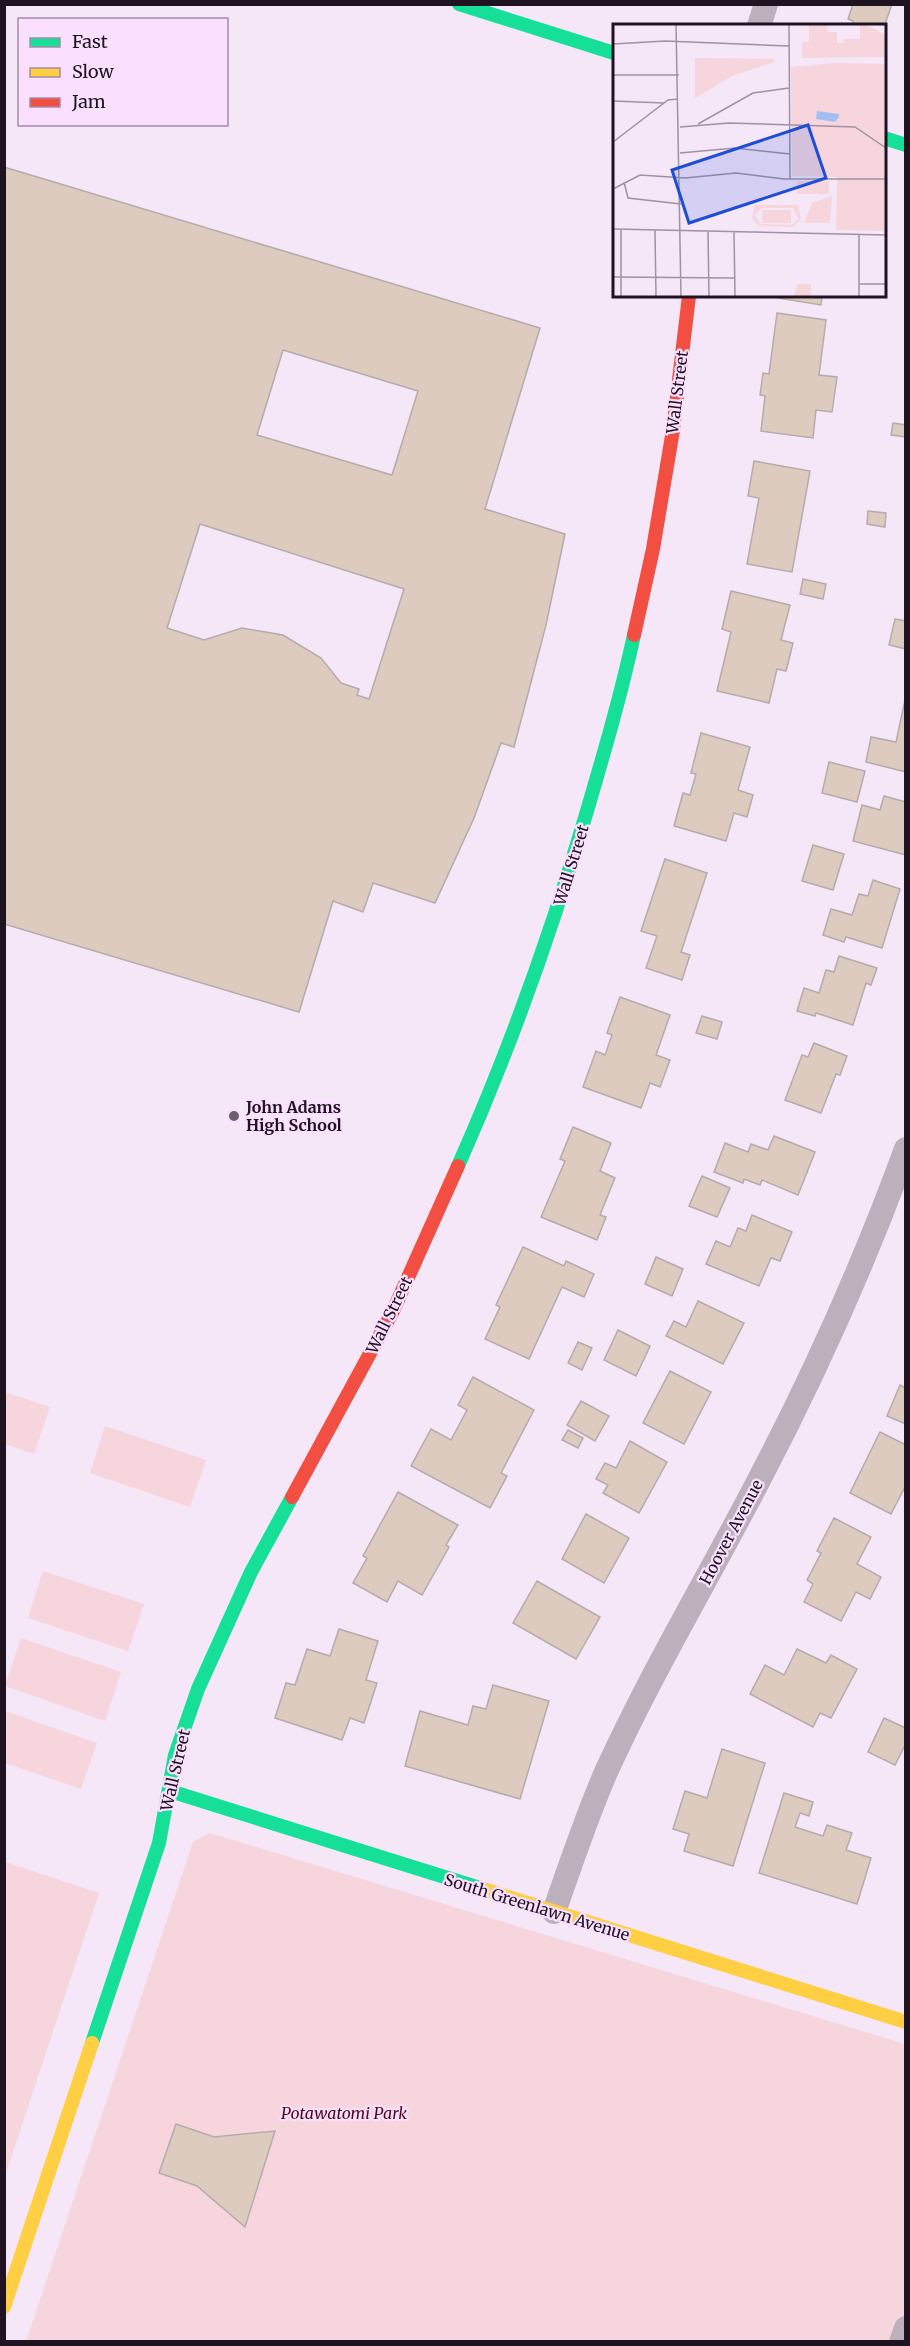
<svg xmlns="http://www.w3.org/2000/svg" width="910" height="2346" font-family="Merriweather,serif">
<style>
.green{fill:#f6d5dc}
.building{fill:#dccbbe;stroke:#b6abac;stroke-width:1.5;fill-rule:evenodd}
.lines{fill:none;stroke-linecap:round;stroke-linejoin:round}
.street{stroke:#bbb0bc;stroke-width:24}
.fast{stroke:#16e098;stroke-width:14}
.slow{stroke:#ffcf43;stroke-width:14}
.jam{stroke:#f24e42;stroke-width:14}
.poi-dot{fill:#6a5d6c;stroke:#fadfff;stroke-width:2}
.labels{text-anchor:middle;stroke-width:4.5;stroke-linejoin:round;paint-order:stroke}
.street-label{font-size:16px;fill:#1f1321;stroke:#fadfff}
.poi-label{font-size:16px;font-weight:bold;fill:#1f1321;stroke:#fadfff;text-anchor:start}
.park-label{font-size:16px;font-style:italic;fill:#510912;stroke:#fadfff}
.inset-road{fill:none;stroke:#9f92a2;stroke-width:1.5}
.view{fill:#1d4ed8;fill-opacity:0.15;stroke:#1d4ed8;stroke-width:3}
.inset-edge{fill:none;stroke:#1f1321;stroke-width:3}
</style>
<rect width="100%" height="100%" fill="#f5e6f8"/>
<!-- green -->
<g class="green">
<path d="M5,1392L50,1407L34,1454L5,1444Z"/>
<path d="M105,1426L206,1460L190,1507L90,1473Z"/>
<path d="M43,1571L144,1604L128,1651L28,1618Z"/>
<path d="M21,1638L121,1672L105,1721L5,1686Z"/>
<path d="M5,1711L97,1743L81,1789L5,1763Z"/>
<path d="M210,1833L905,2044V2341L26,2342L193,1842Z"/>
<path d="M5,1862L99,1893L5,2176L4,1862Z"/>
</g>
<!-- building -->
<g class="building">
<path d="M853,4H892L884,27L852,26L853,21L848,19Z"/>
<path d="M4,167L540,328L485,509L565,534L546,625L514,747L501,743L474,818L435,903L373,883L363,912L333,901L299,1012L4,924ZM283,350L418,391L392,475L257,435ZM200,524L404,589L369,699L357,695L359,689L341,683L321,658L283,635L242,628L204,640L167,628Z"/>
<path d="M779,296H822L821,305L778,298Z"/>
<path d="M777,313L826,320L819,375L837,377L832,412L816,410L813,438L761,431L765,396L760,395L763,373L769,374Z"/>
<path d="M893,423L906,425V437L891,435Z"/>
<path d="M754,461L810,471L792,572L747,564L759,498L748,496Z"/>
<path d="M868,511L886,513L885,527L867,524Z"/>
<path d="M803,579L826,584L823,599L800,594Z"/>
<path d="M731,591L790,605L781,640L793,643L786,671L777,669L769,703L717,691L731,632L722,629Z"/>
<path d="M895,619L906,621V649L889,645Z"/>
<path d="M905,700L906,772L866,762L871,737L896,742Z"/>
<path d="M701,733L750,747L738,790L753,795L747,817L734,813L726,841L674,826L683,793L690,795L696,774L691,773Z"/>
<path d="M829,762L865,771L857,802L822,793Z"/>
<path d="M884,796L906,802V855L853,841L862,805L880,810Z"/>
<path d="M813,845L844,854L833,890L802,881Z"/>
<path d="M665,859L707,873L681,952L690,955L682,980L646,968L657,936L641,931Z"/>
<path d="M873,880L900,889L882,948L846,937L844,942L823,935L831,909L852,915L859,894L868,896Z"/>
<path d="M839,956L877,968L871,985L866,983L853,1025L816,1013L815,1016L797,1011L804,988L819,993L826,970L834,972Z"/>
<path d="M620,997L670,1015L656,1055L670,1060L660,1087L650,1083L641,1108L583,1087L596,1051L605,1055L612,1035L607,1033Z"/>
<path d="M702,1016L722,1022L717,1039L696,1033Z"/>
<path d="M814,1043L847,1056L840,1075L836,1074L821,1113L785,1100L802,1055L808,1057Z"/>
<path d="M573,1127L611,1143L600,1171L615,1178L600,1215L606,1217L597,1240L541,1217L565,1161L560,1159Z"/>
<path d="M774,1136L815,1152L798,1195L762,1180L760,1185L744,1179L743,1183L714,1172L725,1143L748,1152L751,1144L768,1150Z"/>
<path d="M702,1176L730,1188L717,1217L689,1206Z"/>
<path d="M752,1215L792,1232L780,1261L771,1258L759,1286L706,1264L716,1241L730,1247L738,1228L746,1231Z"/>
<path d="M523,1247L564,1266L566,1261L594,1274L584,1297L562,1287L529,1359L485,1339L500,1307L496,1305Z"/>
<path d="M656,1257L683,1269L672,1296L645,1284Z"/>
<path d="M698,1301L744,1323L723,1364L666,1336L674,1321L686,1327Z"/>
<path d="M618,1330L650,1346L636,1376L604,1360Z"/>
<path d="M578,1342L592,1348L582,1370L568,1363Z"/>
<path d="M670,1371L711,1392L684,1444L643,1423Z"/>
<path d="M473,1377L534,1410L501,1473L507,1476L490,1508L411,1466L431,1429L451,1440L467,1410L458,1405Z"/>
<path d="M906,1384V1424L887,1416L900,1385L904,1387Z"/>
<path d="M581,1401L609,1416L595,1441L567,1425Z"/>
<path d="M568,1430L583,1438L578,1448L562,1440Z"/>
<path d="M880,1432L906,1445V1485L891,1514L850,1493Z"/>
<path d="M630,1441L667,1462L639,1513L603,1493L608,1485L596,1479L605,1463L616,1468Z"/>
<path d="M398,1492L458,1525L446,1545L449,1547L422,1595L398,1581L387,1602L353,1583L367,1558L363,1556Z"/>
<path d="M586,1514L629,1538L604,1583L562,1559Z"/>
<path d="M834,1518L871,1537L857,1564L881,1577L870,1599L856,1592L841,1621L804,1602L813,1584L807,1580L821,1553L817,1551Z"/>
<path d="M537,1581L600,1617L576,1659L513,1623Z"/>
<path d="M339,1629L378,1641L366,1680L377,1683L364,1723L350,1718L342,1740L275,1718L286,1683L295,1685L307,1649L330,1656Z"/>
<path d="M797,1649L826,1663L831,1655L857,1669L831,1718L820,1713L813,1727L750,1694L765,1665L784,1675Z"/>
<path d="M493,1685L549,1701L520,1799L405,1766L420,1711L468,1725L473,1706L486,1709Z"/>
<path d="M884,1718L906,1728V1743L895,1765L868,1752Z"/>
<path d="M722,1749L765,1763L733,1866L684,1851L689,1834L673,1829L685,1791L707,1798Z"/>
<path d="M784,1793L813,1802L809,1816L800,1813L795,1827L823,1836L827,1825L852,1833L846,1850L871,1858L857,1904L759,1873Z"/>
<path d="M176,2124L214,2137L275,2131L245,2227L197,2186L159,2173Z"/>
</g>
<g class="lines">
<!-- street -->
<g class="street">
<path d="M759,26L766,4"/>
<path d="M554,1912C570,1866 586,1818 606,1772C652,1671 710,1575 761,1476C816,1371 865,1261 906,1149"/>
<path d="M901,2342L906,2328"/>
</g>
<!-- fast -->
<g class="fast">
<path d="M459,4L614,53"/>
<path d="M884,138L906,145"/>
<path d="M458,1166C510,1049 551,934 587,811C604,753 621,695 634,635"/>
<path d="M170,1791L483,1889"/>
<path d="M92,2043L159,1843L175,1755L198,1689L251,1572L292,1497"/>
</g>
<!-- slow -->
<g class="slow">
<path d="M483,1889L906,2022"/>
<path d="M4,2307L92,2043"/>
</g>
<!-- jam -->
<g class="jam">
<path d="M634,635L653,549L673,430L689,296"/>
<path d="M292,1497L393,1311L458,1166"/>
</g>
</g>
<!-- markers -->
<circle class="poi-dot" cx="234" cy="1116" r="6"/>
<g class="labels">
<!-- street labels -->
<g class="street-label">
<text transform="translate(677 392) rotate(-83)" y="6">Wall Street</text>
<text transform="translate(571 865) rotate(-73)" y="6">Wall Street</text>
<text transform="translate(389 1315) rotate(-64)" y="6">Wall Street</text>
<text transform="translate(731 1532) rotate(-62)" y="6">Hoover Avenue</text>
<text transform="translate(175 1770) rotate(-77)" y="6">Wall Street</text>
<text transform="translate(537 1907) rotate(17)" y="6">South Greenlawn Avenue</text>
</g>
<!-- poi labels -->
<g class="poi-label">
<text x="246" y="1113">John Adams<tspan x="246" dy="18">High School</tspan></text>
</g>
<!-- park labels -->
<g class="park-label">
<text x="344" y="2119">Potawatomi Park</text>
</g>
</g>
<!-- overview -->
<g transform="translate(613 24)">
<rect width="273" height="273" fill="#f5e6f8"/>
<path d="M196,1H214L215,8H224V19H231V15H247V1H254L273,11V33L189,34V18H196ZM82,34L161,35L162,38L121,51L82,74ZM221,39L273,40V207L223,206L224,153L179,152L178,43ZM184,157H216V170H184ZM219,172L217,199H191L199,179ZM142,181H185L188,196L179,203L146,202L139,194ZM149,184H180L185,195L179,201L147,200L142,191ZM149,186H178V199H149ZM185,260H198V273H180Z" fill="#f6d5dc" fill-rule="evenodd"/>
<path d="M204,87L226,90V93L222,98L203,95Z" fill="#a6bdf4"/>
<path class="inset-road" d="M63,0L68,273M176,0L177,155M0,20L52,17L176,22M0,51H66M0,77L51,79M85,100L140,69L176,64M67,103L116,99L242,103L273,124M0,118L55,76L65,75M67,129L122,124L177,130M11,158L15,174L68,180M0,165L27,151L72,154L123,149L171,155H273M0,205L273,211M8,205V273M42,206L43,273M95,208L96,273M121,208L122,273M246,210V273M0,253L121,254M246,260H273"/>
<path class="view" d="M195,101L213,154L76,199L59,146Z"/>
<rect width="273" height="273" class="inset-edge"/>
</g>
<!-- border -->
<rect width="910" height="2346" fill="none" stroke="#1f1321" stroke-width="12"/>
<!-- legend -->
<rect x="18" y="18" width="210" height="108" fill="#fadfff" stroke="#a28da6" stroke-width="1.5"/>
<rect x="30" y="38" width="30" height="9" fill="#16e098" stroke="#a28da6" stroke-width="1.5"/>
<text x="72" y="48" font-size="18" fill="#1f1321">Fast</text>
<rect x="30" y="68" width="30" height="9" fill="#ffcf43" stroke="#a28da6" stroke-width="1.5"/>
<text x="72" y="78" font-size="18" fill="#1f1321">Slow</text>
<rect x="30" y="98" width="30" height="9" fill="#f24e42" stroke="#a28da6" stroke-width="1.5"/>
<text x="72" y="108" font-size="18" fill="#1f1321">Jam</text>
</svg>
